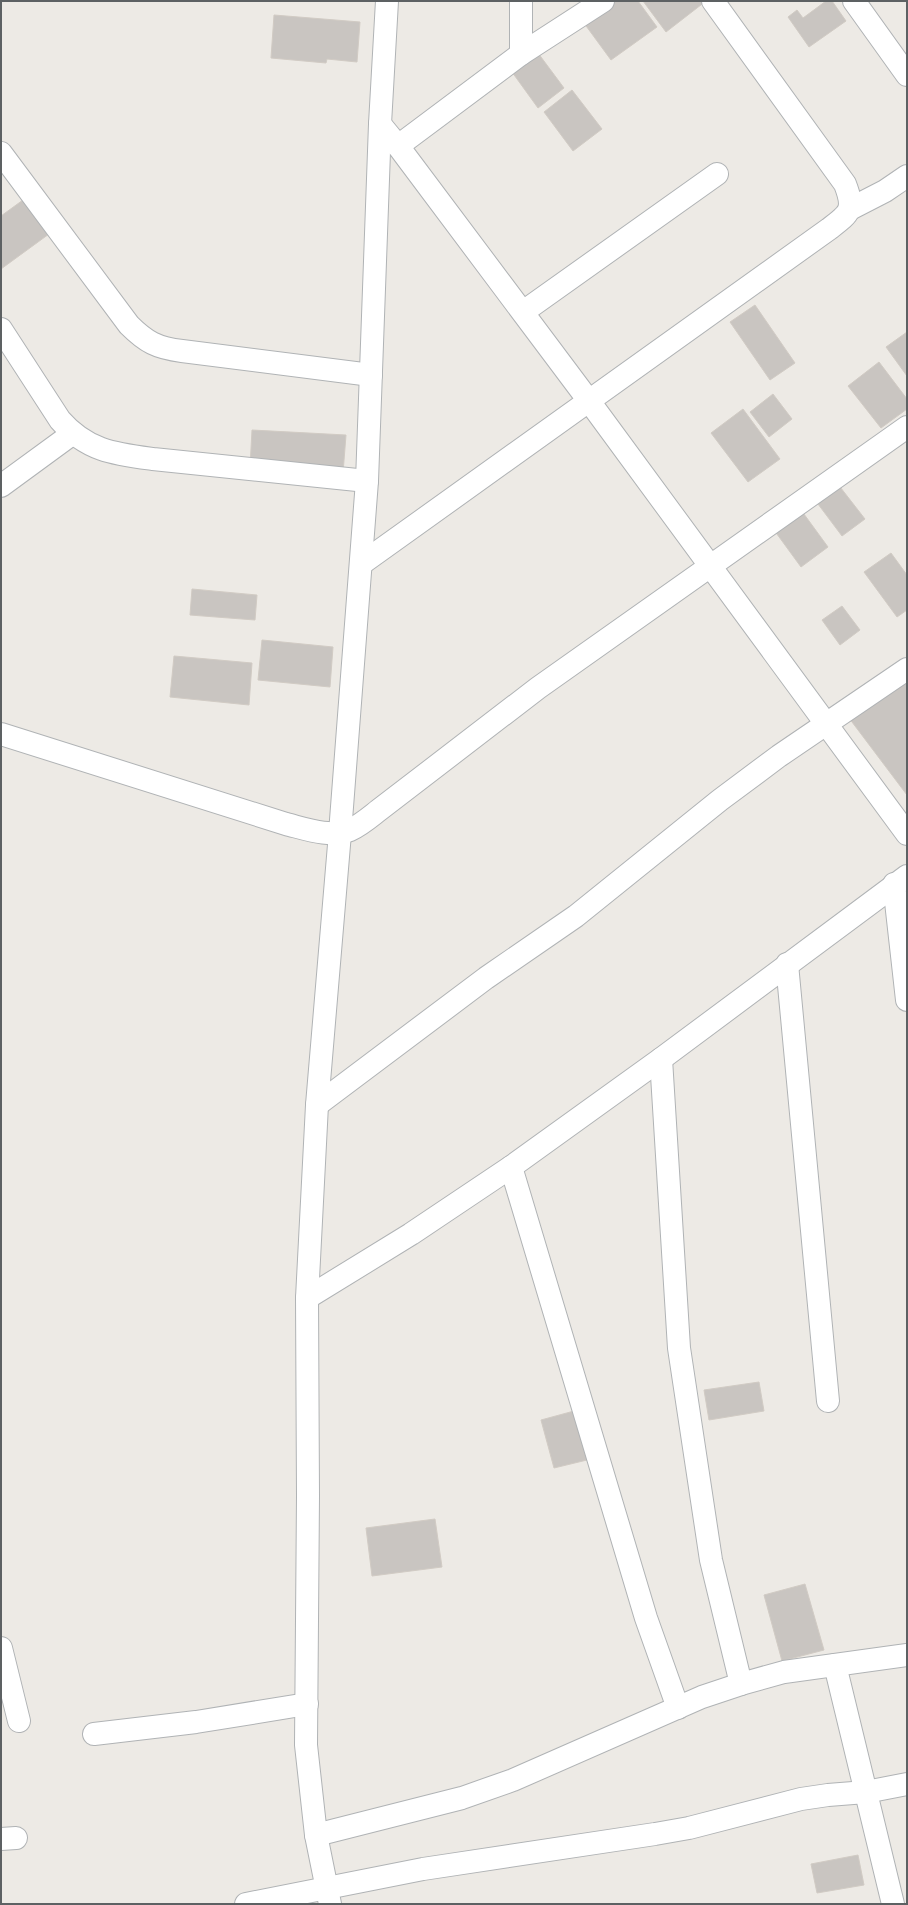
<svg xmlns="http://www.w3.org/2000/svg" width="908" height="1905" font-family="Roboto,sans-serif">
<style>
.building{fill:#c9c5c1;stroke:#d1cbc4}
.lines{fill:none;stroke-linecap:round;stroke-linejoin:round}
.minor-casing{stroke:#b0b3b5;stroke-width:24}
.minor{stroke:#fff;stroke-width:22}
</style>
<rect width="100%" height="100%" fill="#edeae5"/>
<!-- building -->
<g class="building">
<path d="M605,1H638L657,27L611,60L581,19Z"/>
<path d="M643,1H706L666,32Z"/>
<path d="M826,1H832L846,21L809,47L788,17L797,10L803,18Z"/>
<path d="M274,15L360,22L357,62L327,59L326,63L271,58Z"/>
<path d="M538,53L564,88L538,108L512,72Z"/>
<path d="M572,90L602,129L573,151L544,112Z"/>
<path d="M23,200L49,234L1,269V216Z"/>
<path d="M755,305L795,363L770,380L730,322Z"/>
<path d="M907,332V376L886,347Z"/>
<path d="M879,362L907,399V409L881,428L848,386Z"/>
<path d="M773,394L792,419L769,437L750,412Z"/>
<path d="M743,409L780,459L748,482L711,433Z"/>
<path d="M252,430L346,435L343,473L250,467Z"/>
<path d="M837,483L865,519L842,536L815,500Z"/>
<path d="M801,510L828,547L801,567L774,530Z"/>
<path d="M891,553L907,575V610L897,617L864,572Z"/>
<path d="M192,589L257,595L255,620L190,615Z"/>
<path d="M842,606L860,630L840,645L822,620Z"/>
<path d="M262,640L333,647L330,687L258,680Z"/>
<path d="M174,656L252,663L249,705L170,697Z"/>
<path d="M907,675V795L849,718Z"/>
<path d="M759,1382L764,1411L709,1420L704,1390Z"/>
<path d="M574,1411L587,1460L554,1468L541,1420Z"/>
<path d="M435,1519L442,1567L372,1576L366,1528Z"/>
<path d="M805,1584L824,1650L782,1661L764,1595Z"/>
<path d="M858,1855L864,1885L817,1893L811,1864Z"/>
</g>
<g class="lines">
<defs>
<g id="minor">
<path d="M854,1L907,75"/>
<path d="M521,54V1"/>
<path d="M380,124L398,146L589,401L907,834"/>
<path d="M398,146L521,54L603,1"/>
<path d="M1,153L129,325C146,342 157,348 182,351L371,375"/>
<path d="M850,209L885,191L907,176"/>
<path d="M523,312L717,174"/>
<path d="M1,329L60,420C87,451 115,454 153,459L367,481"/>
<path d="M1,486L72,434"/>
<path d="M361,564L829,229C850,213 855,210 845,184L713,1"/>
<path d="M1,734L286,824C306,829 330,838 350,830C361,825 370,817 379,810L538,688L907,427"/>
<path d="M894,884L907,1000"/>
<path d="M787,964L828,1401"/>
<path d="M661,1059L679,1348L711,1560L741,1684"/>
<path d="M317,1105L486,978L576,916L720,800L779,756L907,669"/>
<path d="M511,1167L646,1618L678,1708"/>
<path d="M307,1298L411,1234L511,1167L661,1059L907,876"/>
<path d="M1,1648L19,1721"/>
<path d="M835,1665L893,1904"/>
<path d="M94,1734L196,1722L307,1704"/>
<path d="M316,1835L462,1798L513,1780L702,1697L741,1684L784,1672L907,1655"/>
<path d="M1,1839L16,1838"/>
<path d="M246,1904L423,1869L655,1834L689,1828L801,1799L828,1795L866,1792L907,1784"/>
<path d="M330,1904L316,1835L306,1745L308,1496L307,1298L317,1105L340,833L367,481L380,124L387,1"/>
</g>
</defs>
<!-- minor casing -->
<use href="#minor" class="minor-casing"/>
<!-- minor -->
<use href="#minor" class="minor"/>
</g>
<!-- border -->
<rect width="908" height="1905" fill="none" stroke="#5d6163" stroke-width="4"/>
</svg>
